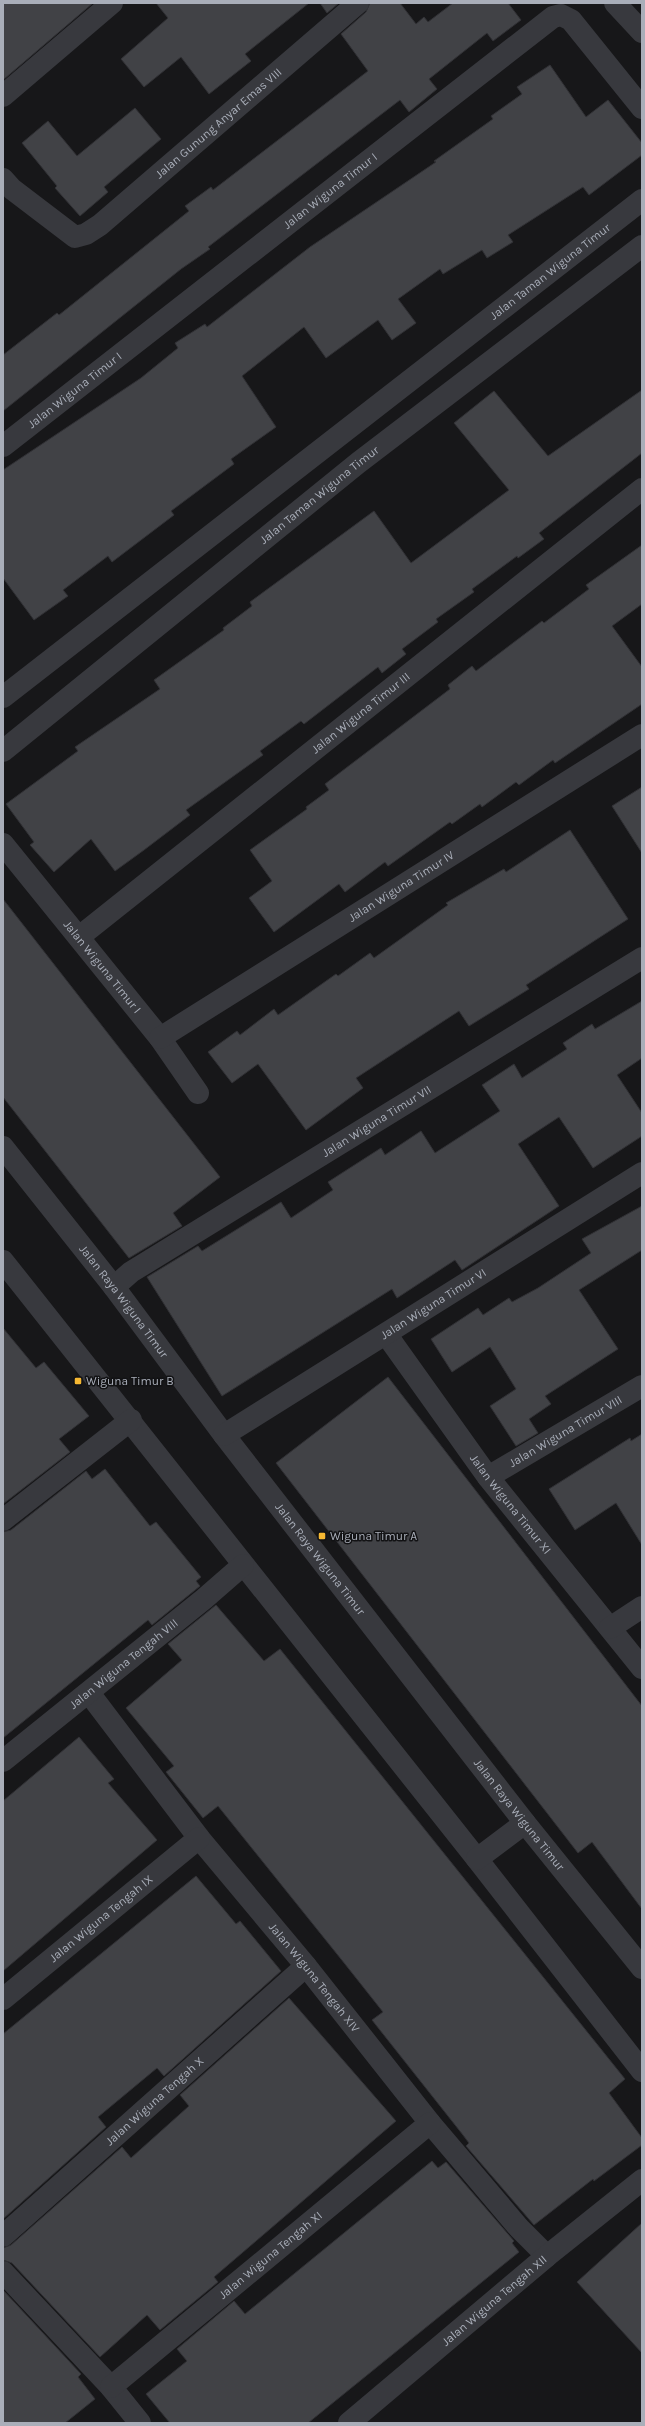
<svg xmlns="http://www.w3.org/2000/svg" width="645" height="2426" font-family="Karla,sans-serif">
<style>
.building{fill:#414246;stroke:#313135}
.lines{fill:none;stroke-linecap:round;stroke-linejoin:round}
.street{stroke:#38393e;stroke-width:22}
.poi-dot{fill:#f6b832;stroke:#121214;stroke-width:1.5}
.labels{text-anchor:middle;stroke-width:3;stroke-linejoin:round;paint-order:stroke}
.street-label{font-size:12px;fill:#a9aeb9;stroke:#121214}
.poi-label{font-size:12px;fill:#a9aeb9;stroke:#121214;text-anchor:start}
</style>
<rect width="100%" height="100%" fill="#171719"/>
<!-- building -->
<g class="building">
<path d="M3,3H93L3,80Z"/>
<path d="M156,3H309L245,54L251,61L209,94L181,57L144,87L121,59L168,18Z"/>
<path d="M320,3H339L327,13Z"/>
<path d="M370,3H400L416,24L424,17L428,22L453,3H508L521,20L493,41L487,33L429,79L437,89L409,112L400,100L208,247L210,249L181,269L3,411V355L57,313L59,315L189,211L185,206L211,187L213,190L368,71L341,34L366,12Z"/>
<path d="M550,65L586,117L608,100L642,143V155L589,195L583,187L508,235L513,242L487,258L482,250L443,274L440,269L398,299L416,323L392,340L378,320L326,358L304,327L242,376L276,427L231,459L234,464L171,511L174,515L112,562L108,556L63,590L68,596L34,620L3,578V470L141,378L178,348L175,343L205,324L207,327L310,247L436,162L434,161L493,119L491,116L522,94L517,87Z"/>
<path d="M135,108L161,139L104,187L108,192L80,216L55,188L57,186L22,143L48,121L77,156Z"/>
<path d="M642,390V453L539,533L544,539L518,558L517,556L472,589L474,592L436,619L438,622L402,649L406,654L382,673L378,667L304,724L301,721L260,751L263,755L186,810L190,815L144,850L115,871L91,839L54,872L30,845L34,842L6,804L78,751L75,747L160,689L154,680L224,630L223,628L252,606L250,602L374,511L411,563L509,490L454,423L494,391L548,456Z"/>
<path d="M642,545V604L612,626L642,667V704L555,763L553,760L519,785L516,782L482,807L480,804L452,824L450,822L388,866L385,862L345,892L339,884L274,932L249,898L272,881L250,850L307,809L306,807L329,790L325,784L450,689L448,685L472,666L476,671L542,621L544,623L589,589L586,585Z"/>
<path d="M642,787V853L612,806Z"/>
<path d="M570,830L628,919L526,985L529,989L469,1026L459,1011L356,1078L363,1088L306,1130L258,1064L232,1083L208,1052L237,1031L240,1035L274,1009L278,1015L336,974L338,976L370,953L374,958L448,905L446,903L504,869L506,872Z"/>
<path d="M3,899L220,1177L173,1213L182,1226L129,1258L3,1097Z"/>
<path d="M642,1001V1058L617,1075L642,1113V1136L593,1168L559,1117L518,1144L559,1206L462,1270L455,1260L397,1298L392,1289L222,1396L147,1277L198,1246L202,1251L281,1202L291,1218L333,1190L328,1182L381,1148L385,1155L421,1131L435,1153L500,1111L482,1085L514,1064L522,1078L567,1049L563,1043L592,1024L595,1029Z"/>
<path d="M642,1206V1250L579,1290L618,1349L545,1396L551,1404L529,1419L538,1433L516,1446L490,1406L516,1389L490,1347L452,1372L431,1339L478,1308L483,1315L509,1298L512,1302L538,1288L591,1253L582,1239Z"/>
<path d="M3,1328L36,1368L44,1362L89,1416L59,1439L70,1452L3,1504Z"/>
<path d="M388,1377L642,1706V1909L592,1842L578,1853L276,1463Z"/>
<path d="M642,1434V1545L616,1503L575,1530L549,1489L630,1438L631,1441Z"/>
<path d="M105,1469L150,1526L156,1522L201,1577L196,1581L200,1586L152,1625L148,1620L3,1738V1532L11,1530L86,1471L92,1479Z"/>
<path d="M216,1605L264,1661L280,1649L625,2079L609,2093L642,2138V2145L594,2181L593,2179L534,2225L466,2146L469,2143L463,2135L372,2020L383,2012L345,1964L218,1806L203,1818L166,1772L174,1766L126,1708L182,1660L168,1644Z"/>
<path d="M79,1737L114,1779L108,1783L157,1840L3,1971V1801Z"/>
<path d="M196,1876L236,1924L240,1921L281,1971L164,2076L157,2068L98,2117L106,2127L3,2219V2034Z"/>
<path d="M289,1998L396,2121L214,2277L218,2282L160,2330L147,2315L100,2357L12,2263L3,2260V2248L11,2245L122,2147L131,2158L189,2106L180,2095Z"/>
<path d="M432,2161L438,2168L446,2162L514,2241L512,2243L519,2252L308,2423H170L146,2394L187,2361L177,2349L234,2301L245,2314Z"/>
<path d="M642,2223V2353L577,2282Z"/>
<path d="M3,2290L81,2374L78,2377L95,2399L65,2423H3Z"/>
</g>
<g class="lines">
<!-- street -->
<g class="street">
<path d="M615,3L642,32"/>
<path d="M3,96L112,3"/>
<path id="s1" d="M3,179L12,189L75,237L86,234L100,225L358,3"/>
<path id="s2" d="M3,446L553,17L561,15L571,20L642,108"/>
<path id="s3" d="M3,697L642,200"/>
<path id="s4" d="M3,751L358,463L642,246"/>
<path id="s5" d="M3,844L160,1038L198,1093"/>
<path id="s6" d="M79,937L642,489"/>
<path id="s7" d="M160,1038L642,735"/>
<path id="s8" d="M3,1147L114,1287L224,1435L525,1823L642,1968"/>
<path d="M3,1261L477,1859L642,2071"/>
<path id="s9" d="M114,1287L131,1272L642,958"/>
<path id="s10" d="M386,1334L488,1477L642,1668"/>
<path id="s11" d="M224,1435L642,1173"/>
<path id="s12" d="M488,1477L642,1386"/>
<path d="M3,1520L131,1420"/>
<path d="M610,1628L642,1607"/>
<path id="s13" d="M89,1693L199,1838L306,1966L430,2123L519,2228L547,2256"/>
<path id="s14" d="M3,1761L204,1599L243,1565"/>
<path d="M477,1859L525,1823"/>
<path id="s15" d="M3,1999L199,1838"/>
<path id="s16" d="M3,2236L306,1966"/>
<path d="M3,2272L111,2387L140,2423"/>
<path id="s17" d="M111,2387L430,2123"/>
<path id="s18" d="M349,2423L547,2256L642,2180"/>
</g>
</g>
<!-- markers -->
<g class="poi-dot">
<rect x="74" y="1377" width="8" height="8" rx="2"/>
<rect x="318" y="1532" width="8" height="8" rx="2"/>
</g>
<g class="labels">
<!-- street labels -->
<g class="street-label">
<text dy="4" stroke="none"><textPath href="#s1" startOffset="277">Jalan Gunung Anyar Emas VIII</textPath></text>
<text dy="4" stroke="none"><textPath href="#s2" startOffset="415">Jalan Wiguna Timur I</textPath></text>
<text dy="4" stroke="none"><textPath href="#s3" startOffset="693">Jalan Taman Wiguna Timur</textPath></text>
<text dy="4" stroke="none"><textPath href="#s2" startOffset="91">Jalan Wiguna Timur I</textPath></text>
<text dy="4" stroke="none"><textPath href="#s4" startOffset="407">Jalan Taman Wiguna Timur</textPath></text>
<text dy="4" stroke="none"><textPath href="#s6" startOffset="360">Jalan Wiguna Timur III</textPath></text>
<text dy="4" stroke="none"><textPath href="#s7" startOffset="285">Jalan Wiguna Timur IV</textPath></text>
<text dy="4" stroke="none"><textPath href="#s5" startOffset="158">Jalan Wiguna Timur I</textPath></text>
<text dy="4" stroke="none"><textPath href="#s9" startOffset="311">Jalan Wiguna Timur VII</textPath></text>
<text dy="4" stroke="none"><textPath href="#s8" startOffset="196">Jalan Raya Wiguna Timur</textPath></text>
<text dy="4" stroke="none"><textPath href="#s11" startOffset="247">Jalan Wiguna Timur VI</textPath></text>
<text dy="4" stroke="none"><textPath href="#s12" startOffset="90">Jalan Wiguna Timur VIII</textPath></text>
<text dy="4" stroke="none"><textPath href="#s10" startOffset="211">Jalan Wiguna Timur XI</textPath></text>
<text dy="4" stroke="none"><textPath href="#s8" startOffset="520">Jalan Raya Wiguna Timur</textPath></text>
<text dy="4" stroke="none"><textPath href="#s14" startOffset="155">Jalan Wiguna Tengah VIII</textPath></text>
<text dy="4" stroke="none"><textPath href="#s8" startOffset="844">Jalan Raya Wiguna Timur</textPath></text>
<text dy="4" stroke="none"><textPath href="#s15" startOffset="127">Jalan Wiguna Tengah IX</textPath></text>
<text dy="4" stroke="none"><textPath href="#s13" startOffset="363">Jalan Wiguna Tengah XIV</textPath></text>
<text dy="4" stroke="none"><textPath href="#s16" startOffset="203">Jalan Wiguna Tengah X</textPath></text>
<text dy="4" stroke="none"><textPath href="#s17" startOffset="207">Jalan Wiguna Tengah XI</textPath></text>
<text dy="4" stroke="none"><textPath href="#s18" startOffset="190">Jalan Wiguna Tengah XII</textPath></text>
</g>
<!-- poi labels -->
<g class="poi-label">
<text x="86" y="1385">Wiguna Timur B</text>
<text x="330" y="1540">Wiguna Timur A</text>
</g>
</g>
<!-- border -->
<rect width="645" height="2426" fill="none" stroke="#a9aeb9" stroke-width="8"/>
</svg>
